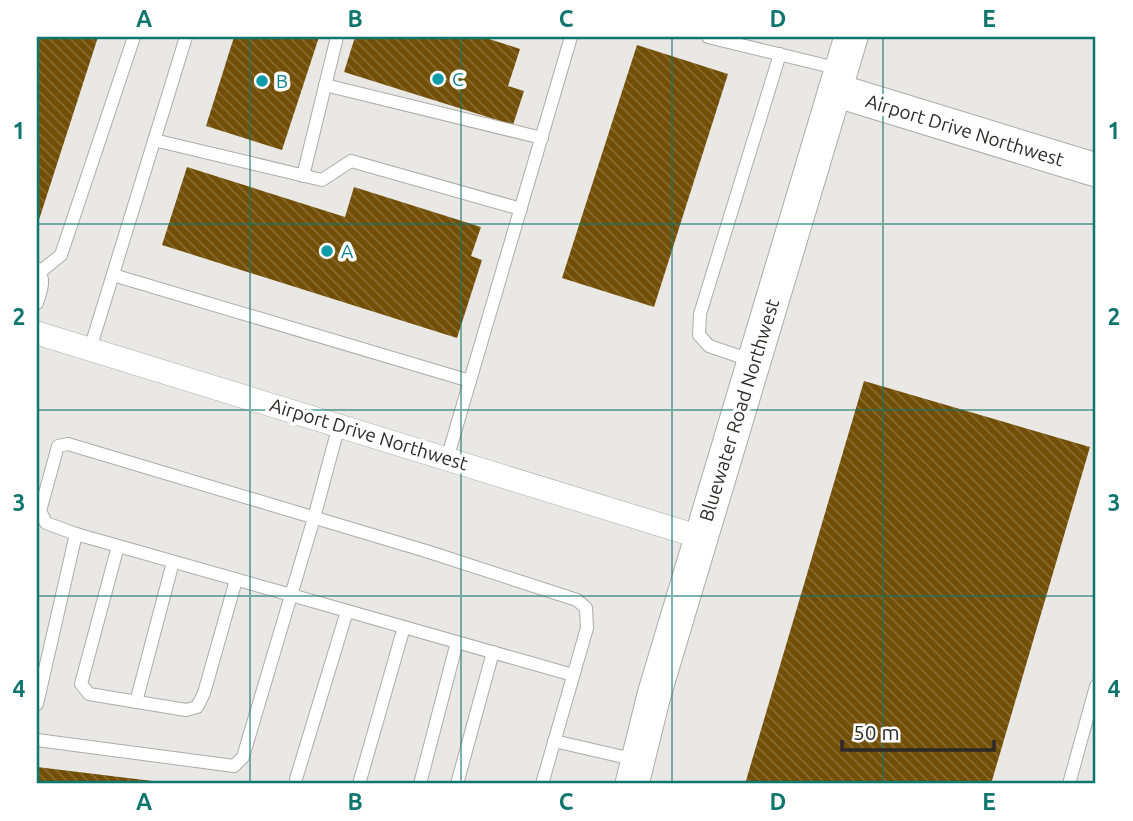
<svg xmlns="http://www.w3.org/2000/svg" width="1133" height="821" font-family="Ubuntu,sans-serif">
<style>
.building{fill:url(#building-back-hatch)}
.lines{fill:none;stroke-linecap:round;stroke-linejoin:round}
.lane-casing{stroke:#aeaba8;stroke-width:14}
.street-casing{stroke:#aeaba8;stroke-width:24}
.secondary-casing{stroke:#aeaba8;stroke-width:35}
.lane{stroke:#fff;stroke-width:12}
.street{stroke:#fff;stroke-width:23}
.secondary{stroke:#fff;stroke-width:33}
.grid{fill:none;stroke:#0f766e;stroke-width:2;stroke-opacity:0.55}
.culture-dot{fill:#0f9aa8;stroke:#fff;stroke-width:2.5}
.labels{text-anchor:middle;stroke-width:7;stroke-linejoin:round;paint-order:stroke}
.culture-label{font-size:19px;fill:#0d838f;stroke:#fff;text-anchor:start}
.street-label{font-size:19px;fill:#2c2b2a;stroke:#fff}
.neatline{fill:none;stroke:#0f766e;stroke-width:2.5}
.grid-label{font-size:23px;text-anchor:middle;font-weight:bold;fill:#0f766e}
</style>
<defs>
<pattern id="building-back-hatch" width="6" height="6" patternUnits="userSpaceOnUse" patternTransform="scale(1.75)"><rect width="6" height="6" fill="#734f05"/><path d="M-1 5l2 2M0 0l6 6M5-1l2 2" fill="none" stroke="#866b34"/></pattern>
</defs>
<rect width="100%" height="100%" fill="#eae8e4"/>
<!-- building -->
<g class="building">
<path d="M37,37H98L37,226Z"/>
<path d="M234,37H319L282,150L206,126Z"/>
<path d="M355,37H483L520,49L508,86L524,91L513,125L344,72Z"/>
<path d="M637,45L728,74L654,307L562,278Z"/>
<path d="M187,167L345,217L354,187L481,227L471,256L482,260L457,338L162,245Z"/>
<path d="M864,381L1090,447L991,784H745Z"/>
<path d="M37,767L169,783V784H37Z"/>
</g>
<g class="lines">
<defs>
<g id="lane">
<path d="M708,37L840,69"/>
<path d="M325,85L542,138"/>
<path d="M154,140L322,180L351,161L521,209"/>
<path d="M303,176L337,37"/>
<path d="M40,272L61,255L134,37"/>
<path d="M113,275L470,381"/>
<path d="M37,303C41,291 46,279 37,268"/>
<path d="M90,349L186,37"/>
<path d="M753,361L709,346L699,335L700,314L780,54"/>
<path d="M447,459L571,37"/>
<path d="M76,534L573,675"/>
<path d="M118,546L81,684L89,694L186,710L197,707L204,693L236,580"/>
<path d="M136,702L173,562"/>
<path d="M37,704L76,534L46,523L40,511L58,446L68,444L426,551L577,600L586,608L587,628L542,784"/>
<path d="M37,740L234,766L243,757L314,518L339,425"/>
<path d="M554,741L637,760"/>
<path d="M296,779L347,611"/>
<path d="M359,784L404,627"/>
<path d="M420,784L457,642"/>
<path d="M457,784L493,652"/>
<path d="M1069,784L1096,686"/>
</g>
<path id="street" d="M37,333L700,537"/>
<g id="secondary">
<path d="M835,90L1096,170"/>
<path d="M632,784L654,695L851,37"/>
</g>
</defs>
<!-- lane casing -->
<use href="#lane" class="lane-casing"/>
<!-- street casing -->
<use href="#street" class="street-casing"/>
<!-- secondary casing -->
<use href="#secondary" class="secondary-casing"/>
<!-- lane -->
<use href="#lane" class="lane"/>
<!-- street -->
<use href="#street" class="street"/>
<!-- secondary -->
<use href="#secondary" class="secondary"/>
</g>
<!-- grid -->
<path class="grid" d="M250,37V784M461,37V784M672,37V784M883,37V784M37,224H1096M37,410H1096M37,596H1096"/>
<!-- markers -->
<g class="culture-dot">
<circle cx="438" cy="79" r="7"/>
<circle cx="262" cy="81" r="7"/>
<circle cx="327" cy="251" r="7"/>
</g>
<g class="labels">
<!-- culture labels -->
<g class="culture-label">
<text x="452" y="86">C</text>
<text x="276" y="88">B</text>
<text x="341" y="258">A</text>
</g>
<!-- street labels -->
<g class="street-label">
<text transform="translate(965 130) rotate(17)" y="7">Airport Drive Northwest</text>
<text transform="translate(739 410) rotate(-73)" y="7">Bluewater Road Northwest</text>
<text transform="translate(369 434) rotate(17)" y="7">Airport Drive Northwest</text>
</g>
</g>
<!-- border -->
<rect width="1133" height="821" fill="none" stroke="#ffffff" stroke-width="77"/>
<!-- scale -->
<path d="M842 740v10h152v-10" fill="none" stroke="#2c2b2a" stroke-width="3.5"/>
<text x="853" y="740" font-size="21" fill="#2c2b2a" stroke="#ffffff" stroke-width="5" paint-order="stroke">50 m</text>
<rect x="38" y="38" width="1056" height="744" class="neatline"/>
<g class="grid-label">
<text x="144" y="27">A</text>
<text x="355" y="27">B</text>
<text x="566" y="27">C</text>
<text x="778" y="27">D</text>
<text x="989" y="27">E</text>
<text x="19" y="139">1</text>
<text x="1114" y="139">1</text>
<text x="19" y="325">2</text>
<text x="1114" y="325">2</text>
<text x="19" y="511">3</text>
<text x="1114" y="511">3</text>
<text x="19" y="697">4</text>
<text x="1114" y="697">4</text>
<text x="144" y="810">A</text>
<text x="355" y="810">B</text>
<text x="566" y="810">C</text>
<text x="778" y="810">D</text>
<text x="989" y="810">E</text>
</g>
</svg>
